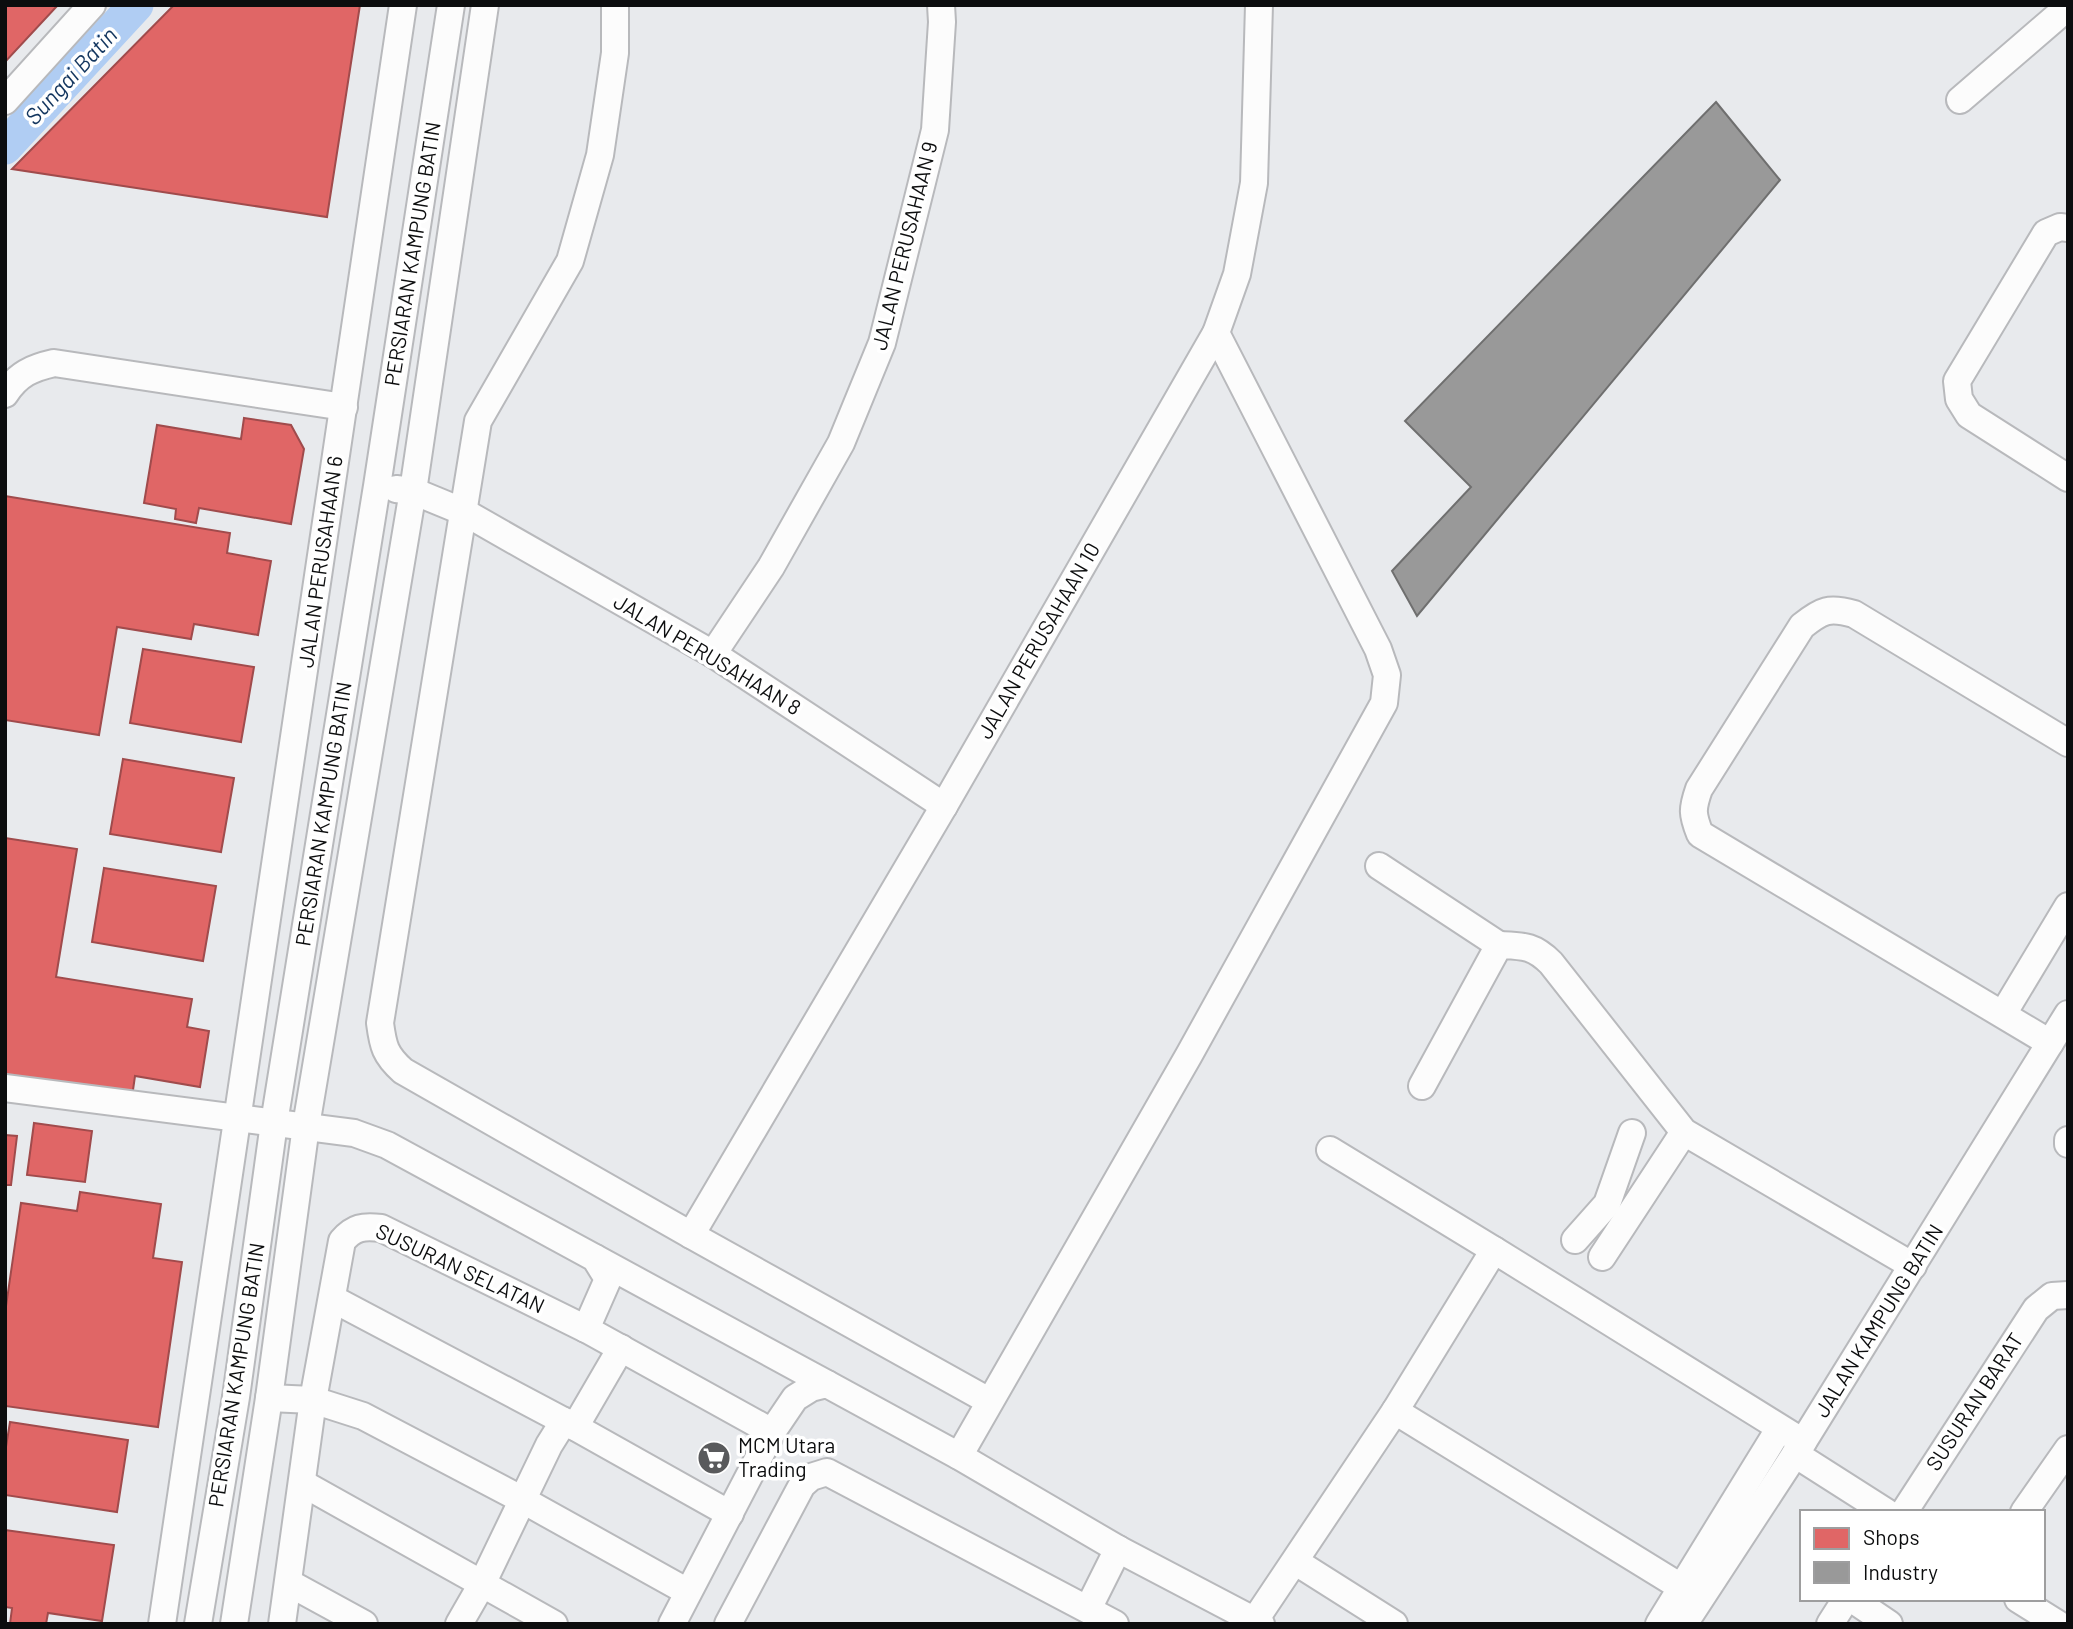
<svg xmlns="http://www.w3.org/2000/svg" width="2073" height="1629" font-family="Barlow,sans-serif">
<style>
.shops{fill:#e06666;stroke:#a04b4c;stroke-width:2}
.industry{fill:#999;stroke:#6f6f6f;stroke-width:2}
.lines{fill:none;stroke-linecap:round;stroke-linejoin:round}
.river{stroke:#b0cdf3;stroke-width:35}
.minor-casing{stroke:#b8b9bc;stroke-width:30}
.minor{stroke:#fcfcfc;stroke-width:26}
.labels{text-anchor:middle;stroke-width:7;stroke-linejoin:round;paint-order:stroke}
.street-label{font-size:21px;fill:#0c0d0e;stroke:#fff}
.poi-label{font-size:21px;fill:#0c0d0e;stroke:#fff;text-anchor:start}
.water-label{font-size:23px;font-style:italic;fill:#13365f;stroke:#fff}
</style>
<rect width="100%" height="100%" fill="#e8eaed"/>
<!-- shops -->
<g class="shops">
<path d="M5,5H58L5,62Z"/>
<path d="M174,5H360L327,217L12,169Z"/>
<path d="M244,418L291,425L304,449L291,524L199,508L196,523L175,519L176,509L144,503L157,425L241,439Z"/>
<path d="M5,496L230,533L227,553L271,561L258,635L194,624L191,639L117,627L99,735L5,720Z"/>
<path d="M143,649L254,667L241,742L130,723Z"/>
<path d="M123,759L234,778L221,852L110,834Z"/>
<path d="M5,838L77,849L56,977L192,999L187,1027L209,1031L200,1087L135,1076L132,1097L5,1077Z"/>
<path d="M104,868L216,886L203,961L92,942Z"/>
<path d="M34,1123L92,1131L85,1182L27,1175Z"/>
<path d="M5,1135L17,1136L11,1185H5Z"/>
<path d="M80,1192L161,1204L153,1258L182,1262L158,1427L5,1406V1313L21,1203L77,1211Z"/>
<path d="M10,1422L128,1440L117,1512L5,1495V1453Z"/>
<path d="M5,1530L114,1545L102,1621L48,1613L46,1624H10L12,1608L5,1607Z"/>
</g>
<!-- industry -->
<path class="industry" d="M1716,102L1780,180L1417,616L1392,571L1471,487L1405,421Z"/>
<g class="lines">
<!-- river -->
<path class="river" d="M5,147L136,5"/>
<defs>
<g id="minor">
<path d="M615,5V53L600,155L570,261L478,421L380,1023C383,1046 385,1055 403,1071L691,1235L989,1401"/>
<path d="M1960,100L2068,7"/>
<path d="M5,101L92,5"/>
<path d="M2068,228L2060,227L2046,233L1957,381L1959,399L1969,415L2068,478"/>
<path d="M5,394C18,374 32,368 54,363L344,407"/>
<path d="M396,489L413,491L464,512L713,654L944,806"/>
<path d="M713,654L771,567L841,443L882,343L935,130L942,22L941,5"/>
<path d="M1379,866L1499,945"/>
<path d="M2003,1014L2068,906"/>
<path d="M2050,1043L1700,834C1692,814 1692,809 1699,789L1802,626C1822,610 1829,607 1854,614L2068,743"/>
<path d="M1422,1086L1499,945C1523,946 1533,945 1551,963L1684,1132L1913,1266"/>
<path d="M5,1088L354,1133L387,1145L595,1258L608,1279L586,1329"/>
<path d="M2068,1140V1144"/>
<path d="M1330,1150L1494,1250"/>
<path d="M691,1235L944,806L1216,333L1237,274L1254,183L1259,5"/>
<path d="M1575,1240L1607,1204L1632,1133"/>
<path d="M1602,1257L1684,1132"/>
<path d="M595,1258L827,1384"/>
<path d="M333,1299L575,1427L730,1514"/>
<path d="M269,1398L313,1400L363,1416L521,1499L688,1592"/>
<path d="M1395,1411L1681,1587L1703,1593"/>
<path d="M575,1427L621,1348"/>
<path d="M1795,1454L1886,1512"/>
<path d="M959,1456L1189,1055L1384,703L1387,675L1378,649L1216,333"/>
<path d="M302,1483L554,1624"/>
<path d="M1904,1512L2036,1309L2052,1296L2068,1295"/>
<path d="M2024,1512L2068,1449"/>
<path d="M1296,1562L1394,1624"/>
<path d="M289,1583L364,1624"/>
<path d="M1852,1599L1889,1624"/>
<path d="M2018,1599L2058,1624"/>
<path d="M1088,1609L1118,1549"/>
<path d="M1255,1620L1395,1411L1494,1250L1803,1442"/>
<path d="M162,1624L403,5"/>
<path d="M198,1624L236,1397L274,1123L377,486L451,5"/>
<path d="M234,1624L269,1398L306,1126L413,491L485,5"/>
<path d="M282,1624L313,1400L342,1241C354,1227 363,1226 381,1228L586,1329L772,1432"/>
<path d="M459,1624L482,1584L549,1445L564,1421"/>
<path d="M672,1624L772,1432L795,1398L811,1388L827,1384L959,1456L1118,1549L1261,1624"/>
<path d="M728,1624L802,1485L811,1477L827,1472L1115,1624"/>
<path d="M1659,1624L1779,1429"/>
<path d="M1684,1624L1803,1442L2068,1014"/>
<path d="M1830,1624L1846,1599"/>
</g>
</defs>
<!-- minor casing -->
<use href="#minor" class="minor-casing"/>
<!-- minor -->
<use href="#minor" class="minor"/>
</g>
<!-- icons -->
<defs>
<symbol id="supermarket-disc" viewBox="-11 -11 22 22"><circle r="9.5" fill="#595a5c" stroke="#fff"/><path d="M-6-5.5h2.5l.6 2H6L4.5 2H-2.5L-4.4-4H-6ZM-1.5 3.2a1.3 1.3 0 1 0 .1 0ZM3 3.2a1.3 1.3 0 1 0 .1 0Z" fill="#fff"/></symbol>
</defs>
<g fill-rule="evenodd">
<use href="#supermarket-disc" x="695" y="1439" width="38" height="38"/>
</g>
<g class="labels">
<!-- street labels -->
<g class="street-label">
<text transform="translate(905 246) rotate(-76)" y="7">JALAN PERUSAHAAN 9</text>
<text transform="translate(413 254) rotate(-81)" y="7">PERSIARAN KAMPUNG BATIN</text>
<text transform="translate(321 562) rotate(-82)" y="7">JALAN PERUSAHAAN 6</text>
<text transform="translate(1039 641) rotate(-60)" y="7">JALAN PERUSAHAAN 10</text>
<text transform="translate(707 655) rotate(31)" y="7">JALAN PERUSAHAAN 8</text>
<text transform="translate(324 814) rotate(-81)" y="7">PERSIARAN KAMPUNG BATIN</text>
<text transform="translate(460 1269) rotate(25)" y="7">SUSURAN SELATAN</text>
<text transform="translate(1879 1321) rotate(-58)" y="7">JALAN KAMPUNG BATIN</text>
<text transform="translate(237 1375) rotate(-81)" y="7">PERSIARAN KAMPUNG BATIN</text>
<text transform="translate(1975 1402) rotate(-57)" y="7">SUSURAN BARAT</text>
</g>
<!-- poi labels -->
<g class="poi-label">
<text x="738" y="1453">MCM Utara<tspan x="738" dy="24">Trading</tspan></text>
</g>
<!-- water labels -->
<g class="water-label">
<text transform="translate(71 76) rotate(-47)" y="8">Sungai Batin</text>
</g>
</g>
<!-- border -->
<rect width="2073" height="1629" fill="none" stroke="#0c0d0e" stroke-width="14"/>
<!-- legend -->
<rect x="1800" y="1510" width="245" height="91" fill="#ffffff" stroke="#9e9e9f" stroke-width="2"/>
<rect x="1814" y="1528" width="35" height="21" fill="#e06666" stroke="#9e9e9f" stroke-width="2"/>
<text x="1863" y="1545" font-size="21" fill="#0c0d0e">Shops</text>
<rect x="1814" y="1562" width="35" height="21" fill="#999999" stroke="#9e9e9f" stroke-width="2"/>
<text x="1863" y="1580" font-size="21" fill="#0c0d0e">Industry</text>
</svg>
